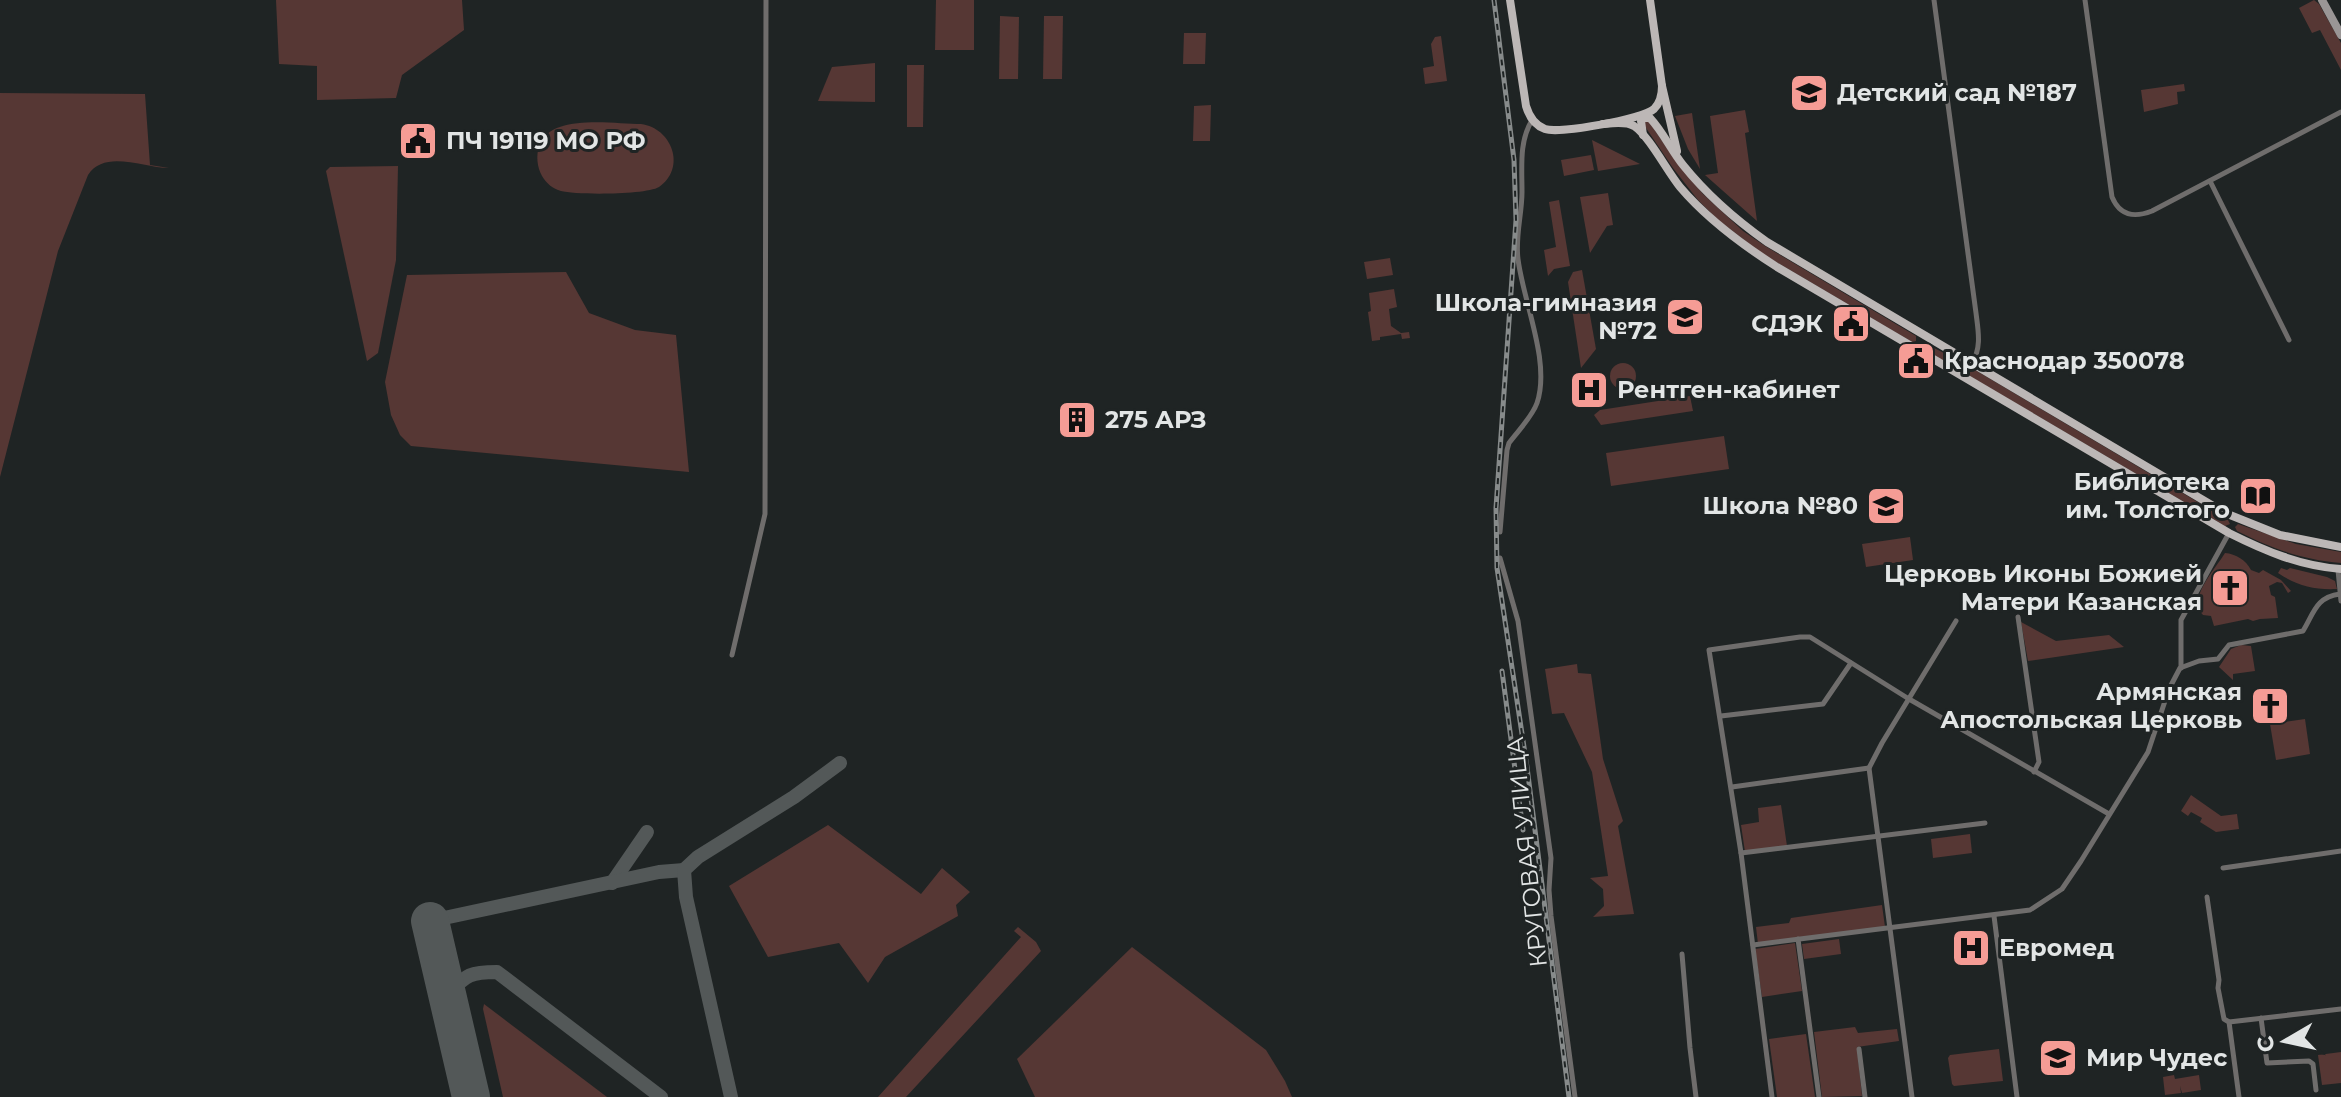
<svg xmlns="http://www.w3.org/2000/svg" width="2341" height="1097" font-family="Montserrat,sans-serif">
<style>
.green{fill:#563734;fill-rule:evenodd}
.lines{fill:none;stroke-linecap:round;stroke-linejoin:round}
.taxiway{stroke:#535858;stroke-width:14}
.runway{stroke:#535858;stroke-width:38}
.street{stroke:#6f6d6c;stroke-width:5}
.secondary{stroke:#9a9696;stroke-width:8}
.primary{stroke:#bcb7b6;stroke-width:8}
.rail-casing{stroke:#878b8b;stroke-width:5}
.rail{stroke:#1f2424;stroke-width:2;stroke-dasharray:6;stroke-linecap:butt}
.labels{text-anchor:middle;stroke-width:6;stroke-linejoin:round;paint-order:stroke}
.poi-label{font-size:24px;font-weight:bold;fill:#e2e5e5;stroke:#1f2424;text-anchor:start}
.street-label{font-size:24px;fill:#e2e5e5;stroke:#1f2424}
</style>
<rect width="100%" height="100%" fill="#1f2424"/>
<!-- green -->
<g class="green">
<path d="M276,0H462L464,30L402,75L396,98L317,100V66L279,64Z"/>
<path d="M936,0H974V50H935Z"/>
<path d="M2314,0L2319,4L2341,43V70L2320,30L2312,33L2299,8Z"/>
<path d="M1000,16L1019,17L1018,79H999Z"/>
<path d="M1044,16H1063L1062,79H1043Z"/>
<path d="M1184,33H1206L1205,64H1183Z"/>
<path d="M1441,36L1447,81L1425,84L1423,68L1434,66L1431,44L1435,37Z"/>
<path d="M875,63V102L818,101L832,67Z"/>
<path d="M907,65H924L923,127H907Z"/>
<path d="M2184,84L2185,91L2177,92L2178,104L2144,112L2141,90Z"/>
<path d="M0,93L145,94L150,165L169,168C143,168 105,149 88,175L58,251L0,477Z"/>
<path d="M1211,105L1210,141H1193L1194,106Z"/>
<path d="M1745,110L1749,132L1745,133L1757,221L1705,175L1718,173L1710,116Z"/>
<path d="M1692,113L1700,169L1688,149L1675,116Z"/>
<path d="M1647,119L1678,164L1703,194L1743,231L1765,246L1916,336V341L1912,342L1761,253L1717,219L1698,200L1673,168L1644,125L1643,121Z"/>
<path d="M641,124C672,128 687,168 659,187C646,195 575,195 561,191C553,189 546,183 542,176C537,167 536,156 539,146C550,113 613,124 641,124Z"/>
<path d="M1592,140L1640,164L1598,171Z"/>
<path d="M1591,155L1594,170L1564,176L1561,160Z"/>
<path d="M398,166L396,260L378,353L367,361L326,171L330,167Z"/>
<path d="M1608,193L1613,225L1607,226L1590,253L1580,197Z"/>
<path d="M1559,200L1570,266L1554,269L1548,276L1544,250L1556,247L1549,202Z"/>
<path d="M1390,258L1393,275L1367,279L1364,262Z"/>
<path d="M1582,270L1596,349L1581,368L1568,282L1573,272Z"/>
<path d="M566,272L589,313L635,330L676,335L689,472L411,446L400,435L391,415L385,382L407,275Z"/>
<path d="M1394,289L1397,307L1389,309L1391,326L1401,333L1409,332L1410,338L1402,339L1401,334L1380,337V340L1372,341L1368,312L1371,311L1369,293Z"/>
<path d="M1926,344L1960,361L2228,520L2230,524L2225,526L1925,350L1924,348Z"/>
<circle cx="1623" cy="376" r="13"/>
<path d="M1690,396L1693,411L1601,425L1594,415L1600,410Z"/>
<path d="M1724,436L1729,469L1611,486L1606,453Z"/>
<path d="M2238,524L2296,544L2341,552V563C2300,559 2273,549 2237,531L2235,527Z"/>
<path d="M1910,537L1913,560L1866,567L1862,544Z"/>
<path d="M2225,553C2236,554 2246,560 2251,570L2259,573L2263,570L2281,580L2291,591L2288,593L2282,583L2277,582L2269,586L2271,595L2275,597L2278,618L2260,619L2253,621L2248,619L2214,626L2211,616L2203,615L2197,608C2197,588 2215,569 2225,553ZM2231,573L2243,580L2245,591L2233,602L2228,603L2216,592Z"/>
<path d="M2281,568L2287,570L2290,568L2327,577L2335,581L2337,589C2314,590 2297,586 2278,573Z"/>
<path d="M2021,622L2056,641L2109,635L2124,647L2028,661Z"/>
<path d="M2241,645L2251,646L2255,671L2233,674V680L2219,667L2231,649Z"/>
<path d="M1577,664L1578,673L1591,674L1603,759L1623,821L1618,826L1634,914L1593,917L1604,906L1603,889L1590,878L1608,876L1592,772L1564,713L1552,714L1545,669Z"/>
<path d="M2305,719L2310,754L2276,760L2270,724Z"/>
<path d="M2191,795L2221,816L2237,814L2239,829L2216,832L2200,822L2202,818L2191,812L2188,816L2181,811Z"/>
<path d="M1781,805L1787,846L1745,852L1741,825L1759,822L1758,808Z"/>
<path d="M828,825L921,894L942,868L970,892L956,905L958,916L885,957L868,983L839,943L768,957L729,886Z"/>
<path d="M1970,834L1972,853L1933,858L1931,839Z"/>
<path d="M1882,905L1885,927L1758,944L1756,927L1789,923L1791,918Z"/>
<path d="M1018,927L1036,942L1041,951L906,1097H878L1021,937L1014,931Z"/>
<path d="M1839,939L1841,954L1804,959L1802,944Z"/>
<path d="M1795,943L1802,991L1762,997L1755,949Z"/>
<path d="M1132,947L1266,1050L1285,1081L1292,1097H1035L1017,1059Z"/>
<path d="M484,1004L607,1097H503L483,1009Z"/>
<path d="M1855,1027L1858,1033L1897,1029L1899,1041L1857,1047L1862,1096L1822,1097L1814,1032Z"/>
<path d="M1806,1034L1815,1097H1777L1769,1039Z"/>
<path d="M1999,1049L2003,1081L1954,1086L1952,1084L1948,1058L1950,1055Z"/>
<path d="M2341,1052V1083L2322,1085L2318,1055Z"/>
<path d="M2174,1075L2175,1079L2199,1075L2201,1090L2182,1093L2180,1086L2181,1093L2165,1095L2163,1077Z"/>
</g>
<g class="lines">
<!-- taxiway -->
<g class="taxiway">
<path d="M612,883L647,832"/>
<path d="M430,921L659,872L684,870"/>
<path d="M447,994C467,975 469,972 497,972L661,1097"/>
<path d="M731,1097L686,897L684,870L698,857L794,797L840,763"/>
</g>
<!-- runway -->
<path class="runway" d="M430,921L471,1097"/>
<!-- street -->
<g class="street">
<path d="M1934,0L1976,313C1978,330 1982,347 1972,363"/>
<path d="M2085,0L2112,197C2120,216 2134,218 2152,211L2341,112"/>
<path d="M2210,181L2289,340"/>
<path d="M1500,532L1507,450L1509,443C1518,431 1532,417 1537,403C1551,362 1523,301 1518,259C1515,237 1522,214 1522,192C1522,166 1519,142 1532,120"/>
<path d="M1500,558L1518,621L1551,858L1549,890L1551,916L1575,1097"/>
<path d="M2338,570L2341,601"/>
<path d="M2018,617L2039,762L2034,772"/>
<path d="M732,655L765,514L766,0"/>
<path d="M2181,668V620L2229,533"/>
<path d="M1721,716L1823,704L1851,663"/>
<path d="M1732,787L1869,768"/>
<path d="M1741,853L1985,823"/>
<path d="M2223,868L2341,851"/>
<path d="M2207,897L2219,980L2218,988L2224,1019L2229,1022L2239,1097"/>
<path d="M1994,916L2017,1097"/>
<path d="M1798,939L1819,1097"/>
<path d="M1753,945L2030,910L2062,889L2081,861L2148,752L2169,689L2180,668L2199,661L2218,659L2229,645L2303,631C2314,613 2316,597 2340,594"/>
<path d="M1682,954L1690,1048L1696,1097"/>
<path d="M2261,1018L2267,1063L2309,1061L2313,1064L2316,1090"/>
<path d="M2229,1022L2341,1009"/>
<path d="M1859,1049L1865,1097"/>
<path d="M1772,1097L1741,853L1709,650L1800,637H1810L1909,699L2109,814"/>
<path d="M1912,1097L1869,768L1882,743L1956,621"/>
</g>
<!-- secondary -->
<path class="secondary" d="M2322,0L2341,35"/>
<!-- primary -->
<g class="primary">
<path d="M1510,0L1526,106C1529,116 1534,125 1545,129C1559,134 1643,119 1654,109C1660,103 1662,94 1662,86"/>
<path d="M1650,0L1662,86L1677,151"/>
<path d="M1603,124C1613,123 1626,121 1634,126C1649,136 1667,171 1680,187C1707,219 1741,244 1777,267L2229,533C2265,551 2300,566 2341,569"/>
<path d="M1643,135L1641,121L1644,118H1650C1663,132 1671,150 1683,165C1707,195 1736,220 1767,242L2225,513L2280,535L2341,547"/>
</g>
<defs>
<g id="rail">
<path d="M1494,0L1514,160L1516,220L1496,508L1497,568L1527,767L1569,1097"/>
<path d="M1502,671L1523,830"/>
</g>
</defs>
<!-- rail casing -->
<use href="#rail" class="rail-casing"/>
<!-- rail -->
<use href="#rail" class="rail"/>
</g>
<!-- icons -->
<defs>
<symbol id="school-square" viewBox="-11 -11 22 22"><rect x="-9" y="-9" width="18" height="18" rx="4" fill="#f59c95" stroke="#1f2424"/><path d="M0-5L7-2L0 1L-7-2ZM-4 1L0 2.5L4 1V4Q0 6-4 4Z" fill="#111"/></symbol>
<symbol id="civic-square" viewBox="-11 -11 22 22"><rect x="-9" y="-9" width="18" height="18" rx="4" fill="#f59c95" stroke="#1f2424"/><path d="M-.6-6.5H3V-4.5H.6V-3L4-1V1h2V6H-6V1h2V-1L-.6-3ZM-1.2 2.5V6h2.4V2.5Z" fill="#111"/></symbol>
<symbol id="hospital-square" viewBox="-11 -11 22 22"><rect x="-9" y="-9" width="18" height="18" rx="4" fill="#f59c95" stroke="#1f2424"/><path d="M-5-5h3v3.5h4V-5h3V5h-3V1.5h-4V5h-3Z" fill="#111"/></symbol>
<symbol id="building-square" viewBox="-11 -11 22 22"><rect x="-9" y="-9" width="18" height="18" rx="4" fill="#f59c95" stroke="#1f2424"/><path d="M-4-6H4V6H1V3H-1V6H-4ZM-2.5-4.3h1.7v1.8h-1.7ZM.8-4.3h1.7v1.8H.8ZM-2.5-1h1.7V.8h-1.7ZM.8-1h1.7V.8H.8Z" fill="#111"/></symbol>
<symbol id="library-square" viewBox="-11 -11 22 22"><rect x="-9" y="-9" width="18" height="18" rx="4" fill="#f59c95" stroke="#1f2424"/><path d="M-6-4Q-3-5.5-.7-3.5V5Q-3 3-6 4ZM6-4Q3-5.5 .7-3.5V5Q3 3 6 4Z" fill="#111"/></symbol>
<symbol id="church-square" viewBox="-11 -11 22 22"><rect x="-9" y="-9" width="18" height="18" rx="4" fill="#f59c95" stroke="#1f2424"/><path d="M-1.2-6h2.4v3.5h3.3v2.4h-3.3V6h-2.4V-.1h-3.3v-2.4h3.3Z" fill="#111"/></symbol>
</defs>
<g fill-rule="evenodd">
<use href="#school-square" x="1787" y="71" width="44" height="44"/>
<use href="#civic-square" x="396" y="119" width="44" height="44"/>
<use href="#school-square" x="1663" y="295" width="44" height="44"/>
<use href="#civic-square" x="1829" y="302" width="44" height="44"/>
<use href="#civic-square" x="1894" y="339" width="44" height="44"/>
<use href="#hospital-square" x="1567" y="368" width="44" height="44"/>
<use href="#building-square" x="1055" y="398" width="44" height="44"/>
<use href="#library-square" x="2236" y="474" width="44" height="44"/>
<use href="#school-square" x="1864" y="484" width="44" height="44"/>
<use href="#church-square" x="2208" y="566" width="44" height="44"/>
<use href="#church-square" x="2248" y="684" width="44" height="44"/>
<use href="#hospital-square" x="1949" y="926" width="44" height="44"/>
<use href="#school-square" x="2036" y="1036" width="44" height="44"/>
</g>
<g class="labels">
<!-- poi labels -->
<g class="poi-label">
<text x="1837" y="101">Детский сад №187</text>
<text x="446" y="149">ПЧ 19119 МО РФ</text>
<text x="1657" y="311" text-anchor="end">Школа-гимназия<tspan x="1657" dy="28">№72</tspan></text>
<text x="1823" y="332" text-anchor="end">СДЭК</text>
<text x="1944" y="369">Краснодар 350078</text>
<text x="1617" y="398">Рентген-кабинет</text>
<text x="1105" y="428">275 АРЗ</text>
<text x="2230" y="490" text-anchor="end">Библиотека<tspan x="2230" dy="28">им. Толстого</tspan></text>
<text x="1858" y="514" text-anchor="end">Школа №80</text>
<text x="2202" y="582" text-anchor="end">Церковь Иконы Божией<tspan x="2202" dy="28">Матери Казанская</tspan></text>
<text x="2242" y="700" text-anchor="end">Армянская<tspan x="2242" dy="28">Апостольская Церковь</tspan></text>
<text x="1999" y="956">Евромед</text>
<text x="2086" y="1066">Мир Чудес</text>
</g>
<!-- street labels -->
<g class="street-label">
<text transform="translate(1527 852) rotate(-96)" y="8">КРУГОВАЯ УЛИЦА</text>
</g>
</g>
<!-- north arrow -->
<g transform="translate(2285 1041) rotate(261)" stroke="#1f2424" stroke-width="6" paint-order="stroke">
<path d="M0-6L14 30L0 20L-14 30Z" fill="#e2e5e5"/>
<text y="-12" font-size="22" font-weight="bold" text-anchor="middle" fill="#e2e5e5">С</text>
</g>
</svg>
